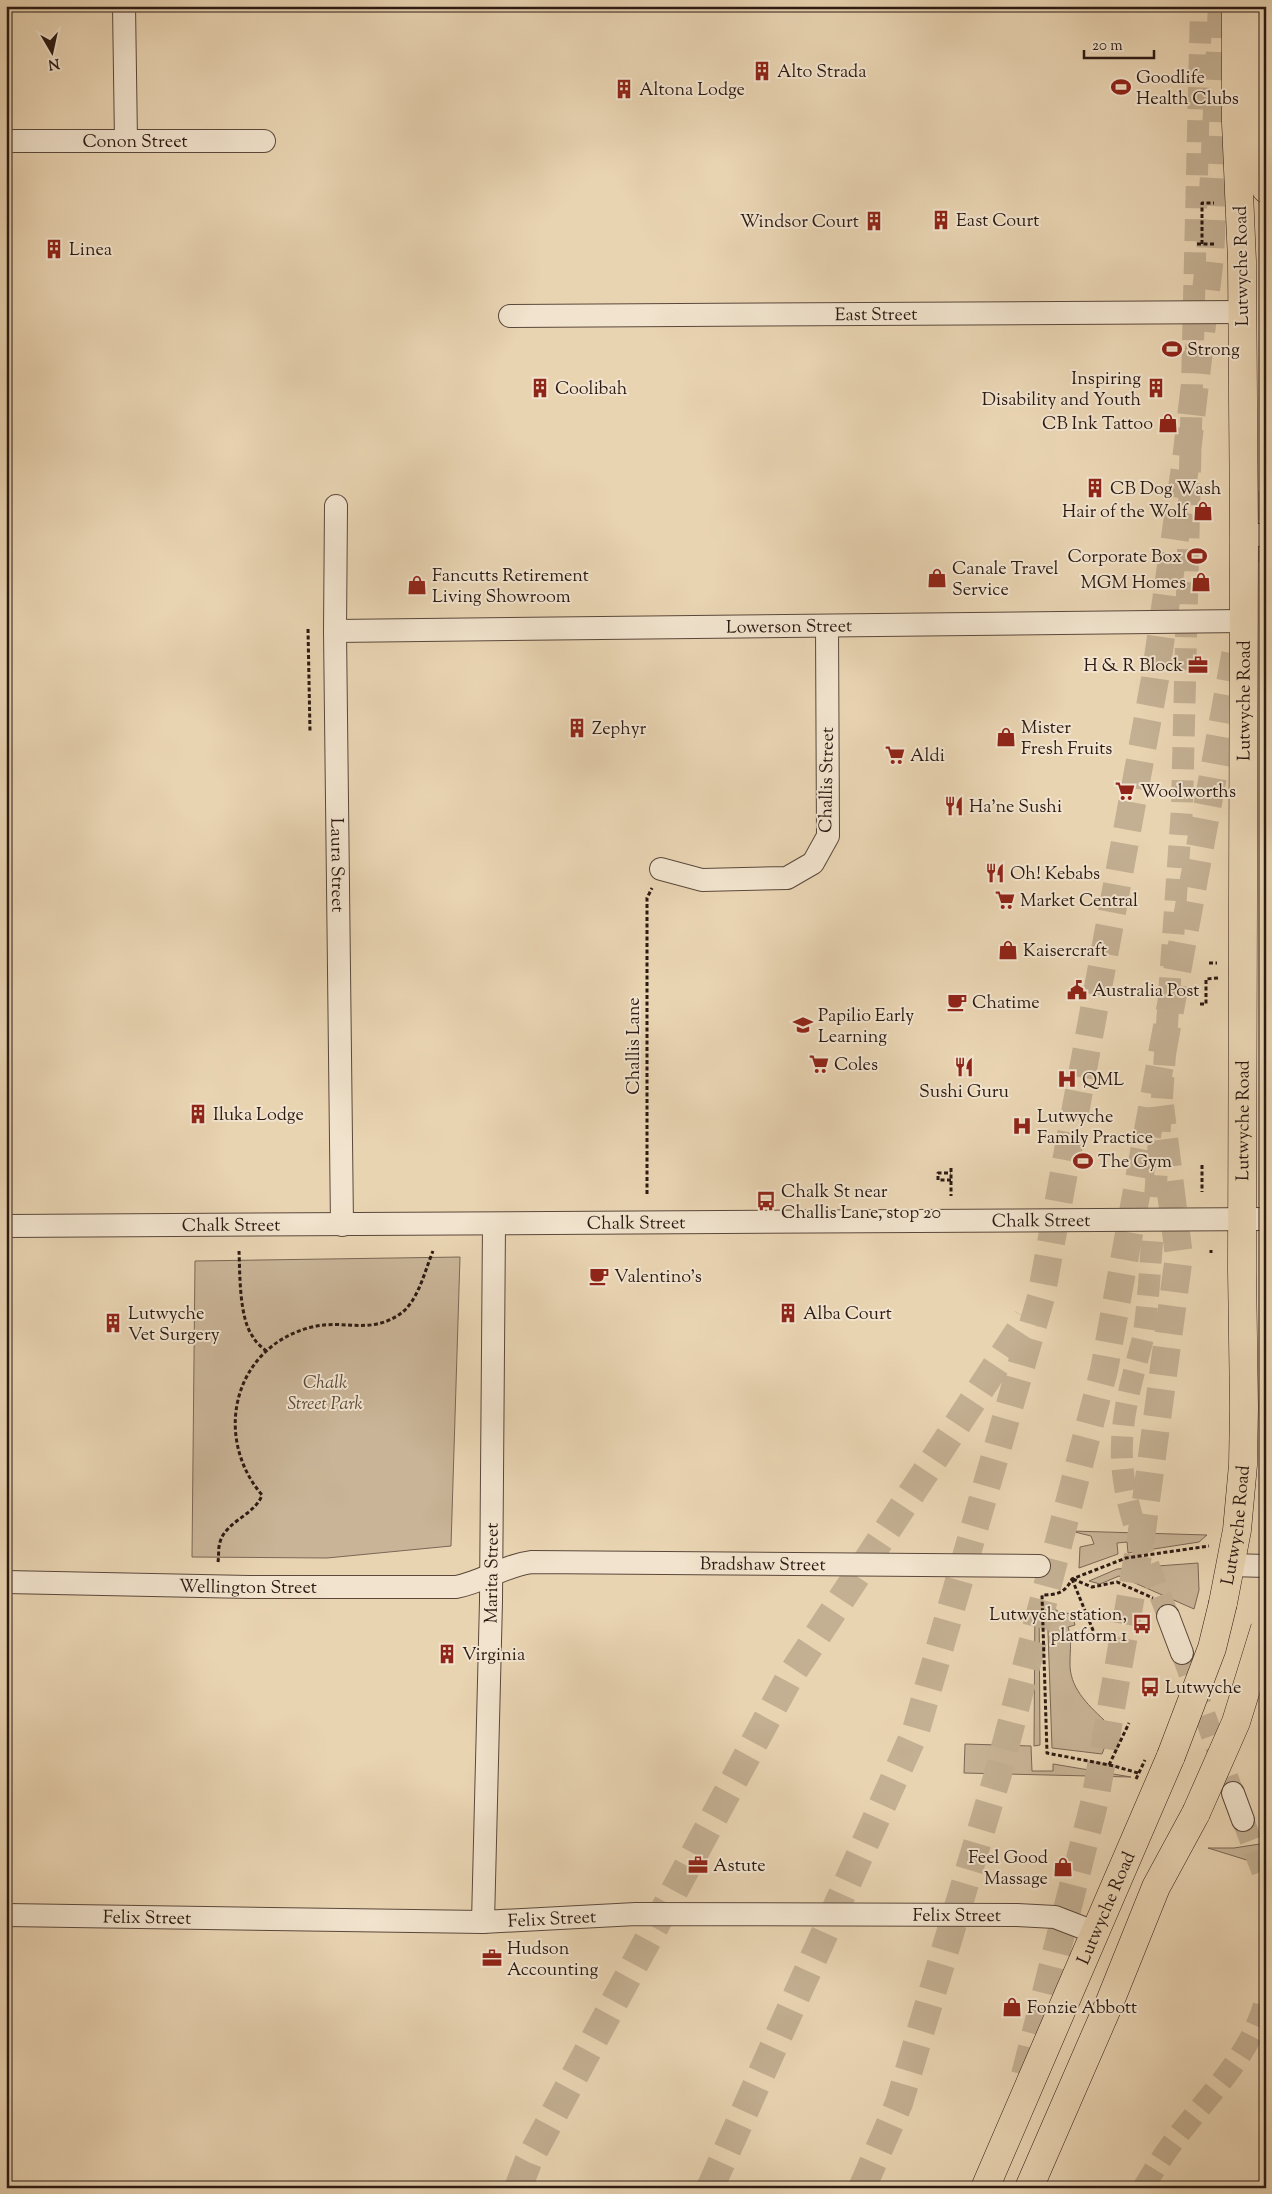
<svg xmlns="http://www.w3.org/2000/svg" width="1272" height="2194" font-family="'Sorts Mill Goudy',serif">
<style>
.green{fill:#c9b497;stroke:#7a6755}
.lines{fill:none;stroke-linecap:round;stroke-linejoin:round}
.minor-tunnel{stroke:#c3af92;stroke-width:22;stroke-dasharray:22 11;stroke-linecap:butt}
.highway-tunnel{stroke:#c3af92;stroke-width:28;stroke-dasharray:28 14;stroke-linecap:butt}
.minor-casing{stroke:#5b483b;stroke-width:24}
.highway-casing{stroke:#2c1a13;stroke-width:29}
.path{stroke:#2c1a13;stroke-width:3;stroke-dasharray:4 2.5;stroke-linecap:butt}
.minor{stroke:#f1e3cd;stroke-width:22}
.highway{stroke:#e9d4b2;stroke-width:28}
.highway-bridge-casing{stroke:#2c1a13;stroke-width:29;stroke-linecap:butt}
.path-bridge{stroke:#2c1a13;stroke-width:3;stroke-dasharray:4 2.5;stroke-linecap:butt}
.highway-bridge{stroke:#e9d4b2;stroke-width:28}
.labels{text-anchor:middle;stroke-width:4;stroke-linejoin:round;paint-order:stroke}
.poi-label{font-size:18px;fill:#2c1a13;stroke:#f1e3cd;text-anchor:start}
.street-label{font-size:18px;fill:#2c1a13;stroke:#f1e3cd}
.park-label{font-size:18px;font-style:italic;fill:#5b483b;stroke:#f1e3cd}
</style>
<rect width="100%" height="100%" fill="#e9d4b2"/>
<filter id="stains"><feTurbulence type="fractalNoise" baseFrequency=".004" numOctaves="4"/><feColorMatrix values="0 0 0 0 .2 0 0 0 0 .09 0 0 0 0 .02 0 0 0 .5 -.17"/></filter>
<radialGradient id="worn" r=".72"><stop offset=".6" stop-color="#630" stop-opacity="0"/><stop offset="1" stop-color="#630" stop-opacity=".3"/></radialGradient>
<!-- green -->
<g class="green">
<path d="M460,1257L451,1546L327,1558L192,1557L195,1261Z"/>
<path d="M1071,1531L1207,1535L1199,1542L1128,1553L1127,1542L1117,1543L1118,1554L1079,1568L1080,1547L1094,1544L1091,1536Z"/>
<path d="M1198,1563L1199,1590L1194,1609L1119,1576L1100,1584L1089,1581L1117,1569Z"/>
<path d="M1039,1600L1040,1745L1034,1746L1035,1601Z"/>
<path d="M1047,1603L1059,1612L1072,1614L1075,1625L1068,1627C1072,1639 1070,1650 1070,1662C1069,1687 1087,1704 1104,1720L1099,1731L1109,1736L1102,1754L1052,1748Z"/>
<path d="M965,1744L1031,1746L1032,1771H1053V1764L1131,1777L964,1773Z"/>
<path d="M1266,1843V1866L1208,1848H1234Z"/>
</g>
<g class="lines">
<!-- minor-tunnel -->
<g class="minor-tunnel">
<path d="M1168,1616C1148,1561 1119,1503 1122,1443C1123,1408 1133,1376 1142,1342C1146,1324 1147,1304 1149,1285L1182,808L1201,6"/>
<path d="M1182,1653L1233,1793"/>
<path d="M1243,1820L1266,1881"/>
<path d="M1143,2188C1156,2167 1168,2147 1184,2128C1216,2087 1254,2049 1266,1997"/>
</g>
<!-- highway-tunnel -->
<g class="highway-tunnel">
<path d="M1252,561L1266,486"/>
<path d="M1025,2075L1095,1800L1141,1538L1179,1256L1160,1106"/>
<path d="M518,2188L528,2162L789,1678L1027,1319"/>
<path d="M710,2188L916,1730L1041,1297L1155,679L1186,460L1210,257L1222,6"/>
<path d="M862,2188L899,2103L998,1774L1104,1370L1237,645"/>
</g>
<defs>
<g id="minor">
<path d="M124,6L126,141"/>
<path id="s1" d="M6,141H264"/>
<path id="s2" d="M510,316L1242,312"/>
<path id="s3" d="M336,506L335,631L342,1225"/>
<path d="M1244,535H1266"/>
<path id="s4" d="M335,631L1243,621"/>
<path d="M661,869L702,880L787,878L813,863L828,836L827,626"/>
<path id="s5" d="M6,1226L1266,1219"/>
<path d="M1230,1565L1266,1566"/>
<path id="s6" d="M6,1582L249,1587H456C483,1582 505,1565 532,1562L1039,1566"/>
<path d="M1168,1616L1182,1653"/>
<path d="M1233,1793L1243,1820"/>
<path id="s7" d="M6,1915L483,1922L636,1914L1017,1915L1055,1917L1094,1932"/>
<path id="s8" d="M483,1922L491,1601L494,1224"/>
</g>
<g id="highway">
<path d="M1260,6L1261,123L1266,189"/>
<path id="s9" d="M1223,1603L1237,1530L1243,1465L1244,1407L1242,1270L1244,535L1242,261L1236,123V6"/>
<path id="s10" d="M985,2188L1171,1756"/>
<path d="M1029,2188L1109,2004L1156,1887L1196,1813"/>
</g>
</defs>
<!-- minor casing -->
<use href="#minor" class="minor-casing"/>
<!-- highway casing -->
<use href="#highway" class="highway-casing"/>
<!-- path -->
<g class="path">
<path d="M1197,244H1216"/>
<path d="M1202,244V203H1214"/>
<path d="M308,629L310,732"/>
<path d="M1209,963H1217"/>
<path d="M1200,1004H1206V979L1218,978"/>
<path d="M1202,1165V1192"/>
<path d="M951,1168V1196"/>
<path d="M951,1180H938V1173H951"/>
<path d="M647,1194V898L652,888"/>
<path d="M239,1251C240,1274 239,1318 253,1337C256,1343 262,1347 267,1352"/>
<path d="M1211,1253V1250"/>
<path d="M218,1562C219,1556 218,1548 220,1542C226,1521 255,1515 262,1495C212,1436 234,1346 312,1327C344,1319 370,1335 400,1314C418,1302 425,1270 433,1251"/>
<path d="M1072,1579L1097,1640"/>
<path d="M1073,1579L1092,1587L1117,1582L1153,1598"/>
<path d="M1109,1765L1129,1723"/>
<path d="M1138,1773L1114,1766L1047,1753L1042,1595C1057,1595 1065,1593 1072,1579L1126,1558L1209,1546"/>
</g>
<!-- minor -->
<use href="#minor" class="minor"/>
<!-- highway -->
<use href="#highway" class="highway"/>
<defs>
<g id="highway-bridge">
<path d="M1171,1756L1212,1648L1223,1603"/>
<path d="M1196,1813L1236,1722L1265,1628"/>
</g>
</defs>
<!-- highway-bridge casing -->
<use href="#highway-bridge" class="highway-bridge-casing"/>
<!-- path-bridge -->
<path class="path-bridge" d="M1136,1779L1145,1760"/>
<!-- highway-bridge -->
<use href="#highway-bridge" class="highway-bridge"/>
</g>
<!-- icons -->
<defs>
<symbol id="building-bare" viewBox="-9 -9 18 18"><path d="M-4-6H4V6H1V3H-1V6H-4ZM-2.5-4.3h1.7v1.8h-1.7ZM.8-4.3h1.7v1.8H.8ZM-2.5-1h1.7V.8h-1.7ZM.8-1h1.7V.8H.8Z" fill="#8f2418" stroke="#f1e3cd" stroke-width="2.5" paint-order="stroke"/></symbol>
<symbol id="stadium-bare" viewBox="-9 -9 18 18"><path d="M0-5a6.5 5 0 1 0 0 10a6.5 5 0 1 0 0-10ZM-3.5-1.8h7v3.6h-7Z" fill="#8f2418" stroke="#f1e3cd" stroke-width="2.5" paint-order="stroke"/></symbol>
<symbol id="shop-bare" viewBox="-9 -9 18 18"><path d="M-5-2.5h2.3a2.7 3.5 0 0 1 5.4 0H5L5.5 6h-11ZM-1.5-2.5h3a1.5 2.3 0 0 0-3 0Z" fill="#8f2418" stroke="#f1e3cd" stroke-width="2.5" paint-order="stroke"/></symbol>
<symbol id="office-bare" viewBox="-9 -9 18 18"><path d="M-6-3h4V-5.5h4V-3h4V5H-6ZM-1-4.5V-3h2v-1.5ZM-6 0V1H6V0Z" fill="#8f2418" stroke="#f1e3cd" stroke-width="2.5" paint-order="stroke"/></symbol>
<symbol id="supermarket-bare" viewBox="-9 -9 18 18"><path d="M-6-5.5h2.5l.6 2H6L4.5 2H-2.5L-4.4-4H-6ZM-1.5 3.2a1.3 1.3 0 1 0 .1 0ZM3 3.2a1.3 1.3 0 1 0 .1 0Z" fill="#8f2418" stroke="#f1e3cd" stroke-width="2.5" paint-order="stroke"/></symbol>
<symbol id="restaurant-bare" viewBox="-9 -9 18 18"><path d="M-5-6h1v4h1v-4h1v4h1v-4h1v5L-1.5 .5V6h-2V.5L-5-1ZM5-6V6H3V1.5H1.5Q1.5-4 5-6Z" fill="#8f2418" stroke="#f1e3cd" stroke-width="2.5" paint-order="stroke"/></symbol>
<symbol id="civic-bare" viewBox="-9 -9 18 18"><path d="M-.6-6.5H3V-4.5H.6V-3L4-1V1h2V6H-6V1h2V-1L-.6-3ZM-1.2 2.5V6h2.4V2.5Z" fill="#8f2418" stroke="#f1e3cd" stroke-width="2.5" paint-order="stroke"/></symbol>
<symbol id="cafe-bare" viewBox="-9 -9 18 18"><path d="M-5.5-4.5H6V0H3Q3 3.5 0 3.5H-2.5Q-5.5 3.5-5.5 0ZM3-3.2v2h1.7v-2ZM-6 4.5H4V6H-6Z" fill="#8f2418" stroke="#f1e3cd" stroke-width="2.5" paint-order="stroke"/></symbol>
<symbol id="school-bare" viewBox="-9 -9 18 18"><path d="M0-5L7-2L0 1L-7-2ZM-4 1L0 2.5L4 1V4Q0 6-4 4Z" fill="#8f2418" stroke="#f1e3cd" stroke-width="2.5" paint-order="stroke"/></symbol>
<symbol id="hospital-bare" viewBox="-9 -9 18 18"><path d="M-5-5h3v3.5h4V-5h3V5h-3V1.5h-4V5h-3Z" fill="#8f2418" stroke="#f1e3cd" stroke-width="2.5" paint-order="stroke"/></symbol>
<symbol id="bus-bare" viewBox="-9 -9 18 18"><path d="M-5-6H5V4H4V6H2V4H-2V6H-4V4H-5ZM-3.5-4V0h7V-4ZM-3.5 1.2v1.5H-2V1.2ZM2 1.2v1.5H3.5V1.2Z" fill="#8f2418" stroke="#f1e3cd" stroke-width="2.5" paint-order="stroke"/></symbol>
</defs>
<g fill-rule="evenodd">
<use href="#building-bare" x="748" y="57" width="28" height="28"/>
<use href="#stadium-bare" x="1107" y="73" width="28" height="28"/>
<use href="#building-bare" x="610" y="75" width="28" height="28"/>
<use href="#building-bare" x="927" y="206" width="28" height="28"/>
<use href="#building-bare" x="860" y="207" width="28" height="28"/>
<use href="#building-bare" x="40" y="235" width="28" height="28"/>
<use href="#stadium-bare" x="1158" y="335" width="28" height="28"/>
<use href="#building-bare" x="526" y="374" width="28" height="28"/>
<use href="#building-bare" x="1142" y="374" width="28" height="28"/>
<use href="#shop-bare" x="1154" y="409" width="28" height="28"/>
<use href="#building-bare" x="1081" y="474" width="28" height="28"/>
<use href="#shop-bare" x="1189" y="497" width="28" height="28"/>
<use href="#stadium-bare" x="1183" y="542" width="28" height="28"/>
<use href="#shop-bare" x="923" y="564" width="28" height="28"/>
<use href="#shop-bare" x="1187" y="568" width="28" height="28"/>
<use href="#shop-bare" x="403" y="571" width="28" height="28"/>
<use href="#office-bare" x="1184" y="651" width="28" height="28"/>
<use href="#building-bare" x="563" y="714" width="28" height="28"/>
<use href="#shop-bare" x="992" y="723" width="28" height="28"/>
<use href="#supermarket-bare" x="881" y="741" width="28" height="28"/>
<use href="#supermarket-bare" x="1111" y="777" width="28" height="28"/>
<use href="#restaurant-bare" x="940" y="792" width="28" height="28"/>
<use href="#restaurant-bare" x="981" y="859" width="28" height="28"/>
<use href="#supermarket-bare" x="991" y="886" width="28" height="28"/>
<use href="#shop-bare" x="994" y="936" width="28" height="28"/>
<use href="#civic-bare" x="1063" y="976" width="28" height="28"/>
<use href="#cafe-bare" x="943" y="988" width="28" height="28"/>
<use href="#school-bare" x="789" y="1011" width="28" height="28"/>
<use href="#supermarket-bare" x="805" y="1050" width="28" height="28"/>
<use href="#restaurant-bare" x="950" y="1053" width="28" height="28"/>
<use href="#hospital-bare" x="1053" y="1065" width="28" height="28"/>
<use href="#building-bare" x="184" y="1100" width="28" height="28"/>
<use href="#hospital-bare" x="1008" y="1112" width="28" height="28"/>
<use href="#stadium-bare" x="1069" y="1147" width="28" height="28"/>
<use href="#bus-bare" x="752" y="1187" width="28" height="28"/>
<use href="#cafe-bare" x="585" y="1262" width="28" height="28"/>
<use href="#building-bare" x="774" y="1299" width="28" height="28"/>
<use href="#building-bare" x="99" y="1309" width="28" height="28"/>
<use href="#bus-bare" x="1128" y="1610" width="28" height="28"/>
<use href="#building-bare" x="433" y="1640" width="28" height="28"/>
<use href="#bus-bare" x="1136" y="1673" width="28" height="28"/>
<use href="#office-bare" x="684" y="1851" width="28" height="28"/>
<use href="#shop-bare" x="1049" y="1853" width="28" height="28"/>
<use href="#office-bare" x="478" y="1944" width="28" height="28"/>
<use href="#shop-bare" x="998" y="1993" width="28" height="28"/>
</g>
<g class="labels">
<!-- poi labels -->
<g class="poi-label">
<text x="777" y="77">Alto Strada</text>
<text x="1136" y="83">Goodlife<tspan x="1136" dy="21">Health Clubs</tspan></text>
<text x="639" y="95">Altona Lodge</text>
<text x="956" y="226">East Court</text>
<text x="859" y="227" text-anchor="end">Windsor Court</text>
<text x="69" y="255">Linea</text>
<text x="1187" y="355">Strong</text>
<text x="1141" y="384" text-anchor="end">Inspiring<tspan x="1141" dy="21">Disability and Youth</tspan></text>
<text x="555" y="394">Coolibah</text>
<text x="1153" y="429" text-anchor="end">CB Ink Tattoo</text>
<text x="1110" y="494">CB Dog Wash</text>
<text x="1188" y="517" text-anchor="end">Hair of the Wolf</text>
<text x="1182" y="562" text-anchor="end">Corporate Box</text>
<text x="952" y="574">Canale Travel<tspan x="952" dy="21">Service</tspan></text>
<text x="432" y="581">Fancutts Retirement<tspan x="432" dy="21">Living Showroom</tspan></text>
<text x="1186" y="588" text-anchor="end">MGM Homes</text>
<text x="1183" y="671" text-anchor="end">H &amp; R Block</text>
<text x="1021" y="733">Mister<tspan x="1021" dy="21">Fresh Fruits</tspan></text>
<text x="592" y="734">Zephyr</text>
<text x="910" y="761">Aldi</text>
<text x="1140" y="797">Woolworths</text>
<text x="969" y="812">Ha'ne Sushi</text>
<text x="1010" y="879">Oh! Kebabs</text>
<text x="1020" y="906">Market Central</text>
<text x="1023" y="956">Kaisercraft</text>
<text x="1092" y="996">Australia Post</text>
<text x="972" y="1008">Chatime</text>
<text x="818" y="1021">Papilio Early<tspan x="818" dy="21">Learning</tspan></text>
<text x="834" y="1070">Coles</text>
<text x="1082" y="1085">QML</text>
<text x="964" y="1097" text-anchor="middle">Sushi Guru</text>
<text x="213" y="1120">Iluka Lodge</text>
<text x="1037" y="1122">Lutwyche<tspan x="1037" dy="21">Family Practice</tspan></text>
<text x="1098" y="1167">The Gym</text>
<text x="781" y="1197">Chalk St near<tspan x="781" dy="21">Challis Lane, stop 20</tspan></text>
<text x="614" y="1282">Valentino's</text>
<text x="128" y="1319">Lutwyche<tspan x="128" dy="21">Vet Surgery</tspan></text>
<text x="803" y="1319">Alba Court</text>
<text x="1127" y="1620" text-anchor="end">Lutwyche station,<tspan x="1127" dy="21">platform 1</tspan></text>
<text x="462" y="1660">Virginia</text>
<text x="1165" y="1693">Lutwyche</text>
<text x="1048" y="1863" text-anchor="end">Feel Good<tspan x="1048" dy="21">Massage</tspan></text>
<text x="713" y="1871">Astute</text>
<text x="507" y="1954">Hudson<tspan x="507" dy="21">Accounting</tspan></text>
<text x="1027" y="2013">Fonzie Abbott</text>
</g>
<!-- street labels -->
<g class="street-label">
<text dy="6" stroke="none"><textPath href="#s1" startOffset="129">Conon Street</textPath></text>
<text transform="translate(1241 266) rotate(-91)" y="6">Lutwyche Road</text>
<text dy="6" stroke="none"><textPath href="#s2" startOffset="366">East Street</textPath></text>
<text dy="6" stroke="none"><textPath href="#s4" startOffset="454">Lowerson Street</textPath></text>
<text dy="6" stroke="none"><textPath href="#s9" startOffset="904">Lutwyche Road</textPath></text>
<text transform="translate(826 780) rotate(-89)" y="6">Challis Street</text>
<text dy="6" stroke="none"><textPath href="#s3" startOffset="359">Laura Street</textPath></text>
<text transform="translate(633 1046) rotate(-90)" y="6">Challis Lane</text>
<text dy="6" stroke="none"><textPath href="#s9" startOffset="484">Lutwyche Road</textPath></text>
<text dy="6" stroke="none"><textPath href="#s5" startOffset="1035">Chalk Street</textPath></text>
<text dy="6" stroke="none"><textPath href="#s5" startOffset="630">Chalk Street</textPath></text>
<text dy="6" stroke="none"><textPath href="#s5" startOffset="225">Chalk Street</textPath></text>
<text dy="6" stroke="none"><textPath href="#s9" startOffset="79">Lutwyche Road</textPath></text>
<text dy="6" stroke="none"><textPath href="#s6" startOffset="761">Bradshaw Street</textPath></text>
<text dy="6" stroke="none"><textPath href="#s8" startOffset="349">Marita Street</textPath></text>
<text dy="6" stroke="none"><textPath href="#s6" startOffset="242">Wellington Street</textPath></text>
<text dy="6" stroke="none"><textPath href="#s10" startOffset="305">Lutwyche Road</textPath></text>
<text dy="6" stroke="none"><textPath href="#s7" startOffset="951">Felix Street</textPath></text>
<text dy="6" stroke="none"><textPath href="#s7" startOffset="141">Felix Street</textPath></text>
<text dy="6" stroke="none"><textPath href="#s7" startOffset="546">Felix Street</textPath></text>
</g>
<!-- park labels -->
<g class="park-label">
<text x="325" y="1388">Chalk<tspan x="325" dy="21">Street Park</tspan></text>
</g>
</g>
<!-- margin -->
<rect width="1272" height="2194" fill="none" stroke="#e9d4b2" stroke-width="25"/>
<rect x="8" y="8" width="1257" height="2179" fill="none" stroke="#2c1a13" stroke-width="2.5"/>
<rect x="12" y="12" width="1247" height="2169" fill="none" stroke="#2c1a13"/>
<!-- north arrow -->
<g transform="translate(52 52) rotate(171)" stroke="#f1e3cd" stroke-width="4" paint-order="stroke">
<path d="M0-4L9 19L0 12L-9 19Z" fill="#2c1a13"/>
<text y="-8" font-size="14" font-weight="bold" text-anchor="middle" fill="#2c1a13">N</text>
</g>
<!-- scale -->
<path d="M1084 50v8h70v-8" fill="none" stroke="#2c1a13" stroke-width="2.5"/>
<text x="1092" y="50" font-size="15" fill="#2c1a13" stroke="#f1e3cd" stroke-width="4" paint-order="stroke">20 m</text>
<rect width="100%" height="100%" filter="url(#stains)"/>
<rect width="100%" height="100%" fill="url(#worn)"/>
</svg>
